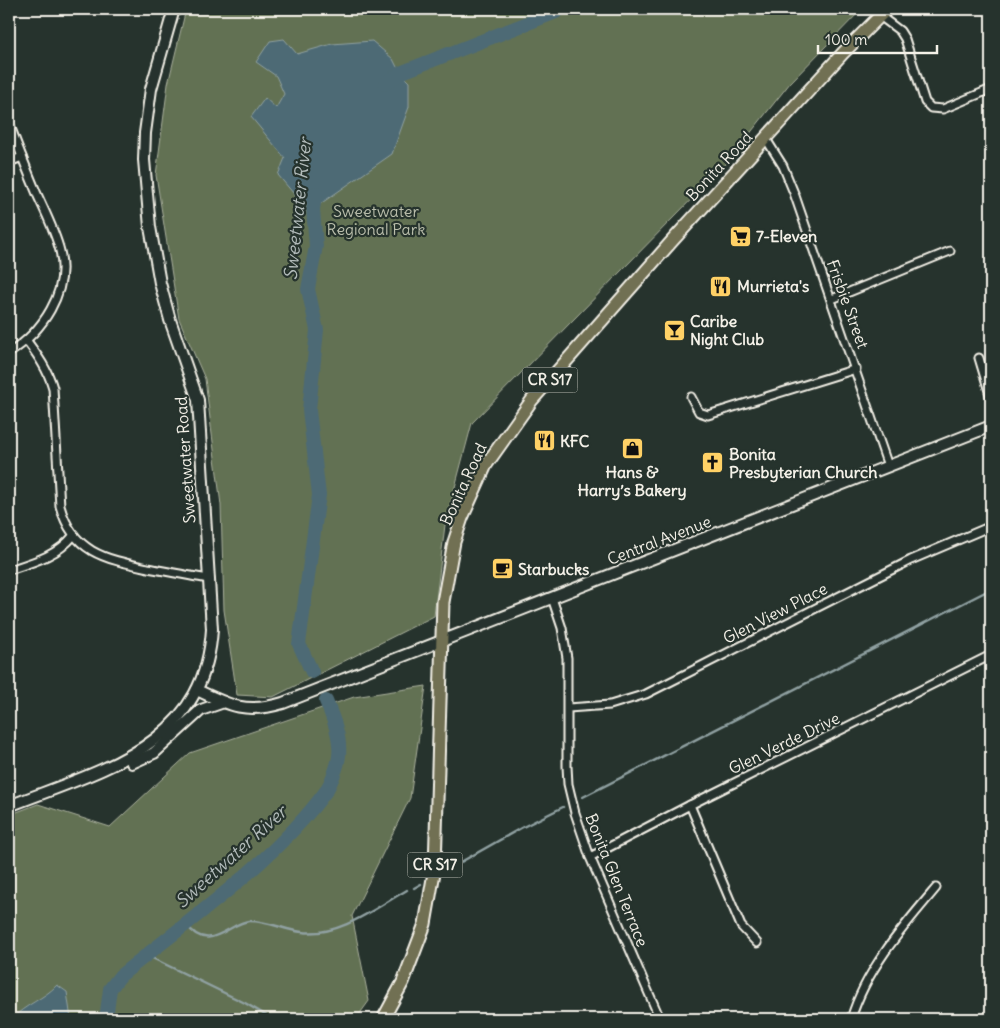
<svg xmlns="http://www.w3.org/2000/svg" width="1000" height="1028" font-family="Delius,sans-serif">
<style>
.green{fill:#627153;stroke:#abb19e}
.water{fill:#4e6b74;stroke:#90a1a2}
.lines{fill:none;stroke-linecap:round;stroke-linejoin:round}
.stream{stroke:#90a1a2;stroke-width:2.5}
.river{stroke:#4e6b74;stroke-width:14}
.street-casing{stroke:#f4f1e8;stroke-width:11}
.secondary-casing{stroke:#f4f1e8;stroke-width:14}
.primary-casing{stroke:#f4f1e8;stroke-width:15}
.street{stroke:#26332d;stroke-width:7}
.secondary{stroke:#26332d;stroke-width:10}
.primary{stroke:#716f52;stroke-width:11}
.labels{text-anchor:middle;stroke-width:4.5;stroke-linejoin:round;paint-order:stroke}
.shield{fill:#26332d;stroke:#b6b8b0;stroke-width:1}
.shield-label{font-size:15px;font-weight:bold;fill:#f4f1e8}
.street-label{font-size:16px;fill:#f4f1e8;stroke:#26332d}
.park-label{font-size:16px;fill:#babeac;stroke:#26332d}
.poi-label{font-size:16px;font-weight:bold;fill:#f4f1e8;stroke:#26332d;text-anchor:start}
.water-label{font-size:18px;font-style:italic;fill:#b2bbba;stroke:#26332d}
</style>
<rect width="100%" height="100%" fill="#26332d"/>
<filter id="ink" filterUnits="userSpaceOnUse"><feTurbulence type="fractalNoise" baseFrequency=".02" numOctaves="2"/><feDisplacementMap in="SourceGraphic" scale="10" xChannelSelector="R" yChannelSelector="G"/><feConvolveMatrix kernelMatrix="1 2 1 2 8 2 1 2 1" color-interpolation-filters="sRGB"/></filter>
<g filter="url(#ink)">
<!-- green -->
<g class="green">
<path d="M186,9H862L790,83L725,165L472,423L445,525L434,616L273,697L237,695L224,610L221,505L205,379L179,319L156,175L168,84Z"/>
<path d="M426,686L410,798L352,916L369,1001L356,1019H9V815L38,804L110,827L190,753L354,697Z"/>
</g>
<!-- water -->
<g class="water">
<path d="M284,39L297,54L332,44L372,41L393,59L400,73L409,82V107L392,154L313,209L299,200L278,175L285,158L251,117L265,98L276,108L284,94L276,76L256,62L270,41Z"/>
<path d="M57,985L67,992L71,1019H12C24,1005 44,999 57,985Z"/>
</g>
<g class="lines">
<!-- stream -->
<g class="stream">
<path d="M583,797L991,589"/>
<path d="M445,871L521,828L563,807"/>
<path d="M414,888L421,884"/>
<path d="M186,924C209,956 230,921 250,921C269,921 284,930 302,932C339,937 377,907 407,890"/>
<path d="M146,955L245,1003L272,1019"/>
</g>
<!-- river -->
<g class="river">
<path d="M385,84L400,73L556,12L560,9"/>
<path d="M312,672L299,644L319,495L309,410L317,330L308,289L316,246L313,209L316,193"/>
<path d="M106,1019L110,989L120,976C187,922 276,860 326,791C331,783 338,766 339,756C341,737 333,718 326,701"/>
</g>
<defs>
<g id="street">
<path d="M880,16L900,31L905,39L925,102L931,108L943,109L991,89"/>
<path d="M9,123C18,147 27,170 37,194C45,212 55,231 60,251C70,292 42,332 9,353"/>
<path d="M766,139L783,166L794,193L888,466"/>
<path d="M9,162L22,157"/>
<path d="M832,299L950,251"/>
<path d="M27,341C38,356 48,370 53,388L60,506C73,553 106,559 148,568C169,572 189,576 209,579"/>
<path d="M979,358L991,398"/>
<path d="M691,397L699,412L708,415L856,369"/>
<path d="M9,570C34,562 57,556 74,535"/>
<path d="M552,598L562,628L567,658V766L568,784L575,813L590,857L660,1019"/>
<path d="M568,708L610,705L646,694L911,560L991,526"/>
<path d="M690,805L741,926L757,943"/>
<path d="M590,857L690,805L991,655"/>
<path d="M851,1019C866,969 903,927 936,888"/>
</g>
<g id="secondary">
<path d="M197,690C230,706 247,714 283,703L991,426"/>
<path d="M132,763L154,753L201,710L224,702"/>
<path d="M9,806C100,770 205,747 212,629L198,400L170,320L160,283L150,227L144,160L145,133L151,89L174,9"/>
</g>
<path id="primary" d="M383,1019L403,982L425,924L435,867L443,602L454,542L462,518L486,465L532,400L673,240L843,53L887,9"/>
</defs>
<!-- street casing -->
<use href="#street" class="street-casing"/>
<!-- secondary casing -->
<use href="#secondary" class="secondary-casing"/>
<!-- primary casing -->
<use href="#primary" class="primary-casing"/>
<!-- street -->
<use href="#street" class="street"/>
<!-- secondary -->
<use href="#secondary" class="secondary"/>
<!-- primary -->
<use href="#primary" class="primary"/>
</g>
</g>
<!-- icons -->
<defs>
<symbol id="supermarket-square" viewBox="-11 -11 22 22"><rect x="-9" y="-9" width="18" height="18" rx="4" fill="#ffd166" stroke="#26332d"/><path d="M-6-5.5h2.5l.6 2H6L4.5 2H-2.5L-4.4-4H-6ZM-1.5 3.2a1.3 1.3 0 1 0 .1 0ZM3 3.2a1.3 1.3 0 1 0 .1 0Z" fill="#111"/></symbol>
<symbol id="restaurant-square" viewBox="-11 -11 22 22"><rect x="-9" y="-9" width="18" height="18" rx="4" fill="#ffd166" stroke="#26332d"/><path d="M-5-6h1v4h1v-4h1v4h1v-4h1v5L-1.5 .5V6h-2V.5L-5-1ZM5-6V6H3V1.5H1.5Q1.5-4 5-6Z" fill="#111"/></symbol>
<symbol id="bar-square" viewBox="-11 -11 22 22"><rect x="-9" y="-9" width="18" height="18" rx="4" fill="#ffd166" stroke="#26332d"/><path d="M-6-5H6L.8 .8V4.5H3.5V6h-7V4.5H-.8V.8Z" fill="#111"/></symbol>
<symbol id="shop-square" viewBox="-11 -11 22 22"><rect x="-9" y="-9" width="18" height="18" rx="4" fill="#ffd166" stroke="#26332d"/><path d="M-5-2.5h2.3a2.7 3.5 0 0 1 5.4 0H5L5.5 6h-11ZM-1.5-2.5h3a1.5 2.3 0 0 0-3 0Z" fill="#111"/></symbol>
<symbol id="church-square" viewBox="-11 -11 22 22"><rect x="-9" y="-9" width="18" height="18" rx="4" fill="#ffd166" stroke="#26332d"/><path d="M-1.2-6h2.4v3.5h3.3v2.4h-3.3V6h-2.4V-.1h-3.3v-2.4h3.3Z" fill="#111"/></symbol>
<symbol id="cafe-square" viewBox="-11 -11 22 22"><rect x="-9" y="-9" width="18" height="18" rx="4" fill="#ffd166" stroke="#26332d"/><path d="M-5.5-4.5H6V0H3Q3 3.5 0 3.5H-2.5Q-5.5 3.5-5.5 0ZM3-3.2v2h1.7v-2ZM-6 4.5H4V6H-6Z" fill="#111"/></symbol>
</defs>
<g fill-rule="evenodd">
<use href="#supermarket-square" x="728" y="224" width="25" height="25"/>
<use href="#restaurant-square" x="708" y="274" width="25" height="25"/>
<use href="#bar-square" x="662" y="318" width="25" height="25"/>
<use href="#restaurant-square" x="532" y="428" width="25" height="25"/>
<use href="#shop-square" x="620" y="436" width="25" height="25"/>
<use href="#church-square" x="700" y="450" width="25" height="25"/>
<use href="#cafe-square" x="490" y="556" width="25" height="25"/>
</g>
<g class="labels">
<!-- shield labels -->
<g class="shield">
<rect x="522.5" y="367.5" width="55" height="25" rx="4"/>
<rect x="407.5" y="852.5" width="55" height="25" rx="4"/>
</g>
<g class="shield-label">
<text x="550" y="385">CR S17</text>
<text x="435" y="870">CR S17</text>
</g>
<!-- street labels -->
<g class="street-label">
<text transform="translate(719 166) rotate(-47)" y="6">Bonita Road</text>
<text transform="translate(848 304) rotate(70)" y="6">Frisbie Street</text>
<text transform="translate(185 460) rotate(-94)" y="6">Sweetwater Road</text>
<text transform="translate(463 484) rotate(-65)" y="6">Bonita Road</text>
<text transform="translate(659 540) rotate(-21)" y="6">Central Avenue</text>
<text transform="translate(775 613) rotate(-27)" y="6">Glen View Place</text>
<text transform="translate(784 743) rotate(-26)" y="6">Glen Verde Drive</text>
<text transform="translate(617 880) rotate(68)" y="6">Bonita Glen Terrace</text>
</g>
<!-- park labels -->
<g class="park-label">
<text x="376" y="217">Sweetwater<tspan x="376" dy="18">Regional Park</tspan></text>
</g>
<!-- poi labels -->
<g class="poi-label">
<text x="756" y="242">7-Eleven</text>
<text x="737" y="292">Murrieta's</text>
<text x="690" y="327">Caribe<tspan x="690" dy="18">Night Club</tspan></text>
<text x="560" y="447">KFC</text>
<text x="729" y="460">Bonita<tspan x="729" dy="18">Presbyterian Church</tspan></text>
<text x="632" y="478" text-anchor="middle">Hans &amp;<tspan x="632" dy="18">Harry’s Bakery</tspan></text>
<text x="518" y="575">Starbucks</text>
</g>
<!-- water labels -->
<g class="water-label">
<text transform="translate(298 209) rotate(-84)" y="6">Sweetwater River</text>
<text transform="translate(231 857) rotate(-42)" y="6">Sweetwater River</text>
</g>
</g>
<!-- margin -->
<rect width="1000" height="1028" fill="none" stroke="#26332d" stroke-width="30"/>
<rect x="15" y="15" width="970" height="998" fill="none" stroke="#f4f1e8" stroke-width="2" filter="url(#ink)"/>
<!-- scale -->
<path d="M818 45v8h119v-8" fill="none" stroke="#f4f1e8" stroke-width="2.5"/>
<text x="825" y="45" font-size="15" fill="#f4f1e8" stroke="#26332d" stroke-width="4" paint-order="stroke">100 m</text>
</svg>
